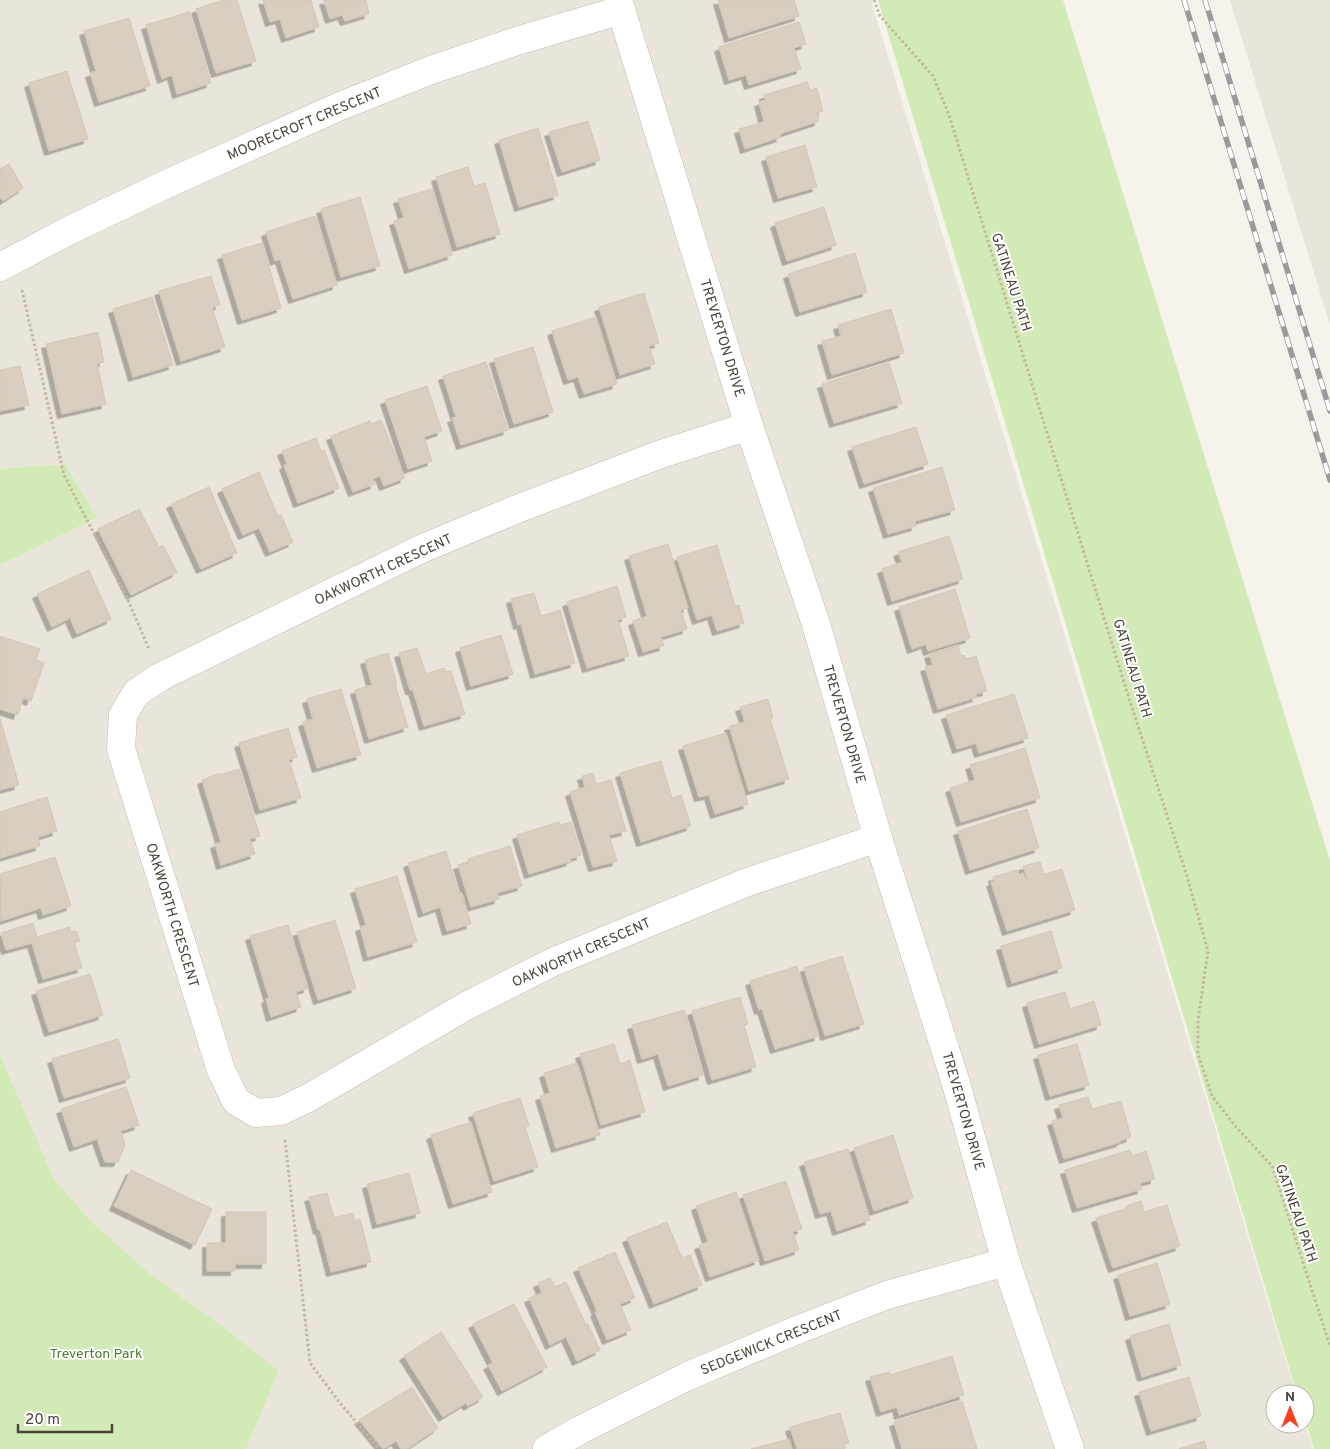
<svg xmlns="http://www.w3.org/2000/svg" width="1330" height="1449" font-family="Overpass,sans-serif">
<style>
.residential{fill:#eae5da}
.green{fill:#d2eab5}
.building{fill:#d8cfc1;stroke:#d3c7b4;filter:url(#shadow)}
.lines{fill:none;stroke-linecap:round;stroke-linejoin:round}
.minor-casing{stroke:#c2bbae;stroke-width:29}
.path{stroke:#c4b79f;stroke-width:3;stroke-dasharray:2.5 2.5;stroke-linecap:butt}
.minor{stroke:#fff;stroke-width:28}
.rail-casing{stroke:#9a9a9a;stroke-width:5.5}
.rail{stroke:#fff;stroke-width:4;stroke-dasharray:11;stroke-linecap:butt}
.labels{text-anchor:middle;stroke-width:4;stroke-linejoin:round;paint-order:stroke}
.street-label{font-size:14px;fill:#4b4439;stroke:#fff}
.park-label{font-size:14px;fill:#4a7f2a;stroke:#fff}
</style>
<defs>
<filter id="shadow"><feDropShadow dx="-4.5" dy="4.5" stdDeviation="0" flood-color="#0004"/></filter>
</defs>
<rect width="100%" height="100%" fill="#f6f3ec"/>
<!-- residential -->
<g class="residential">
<path d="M0,0H871L1296,1394H1275V1424H1305V1423L1313,1449H246L279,1371L226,1329L149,1273L92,1222L54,1179L0,1055V565L97,518L65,464L0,469Z"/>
<path d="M1230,0H1330V325Z"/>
</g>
<!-- green -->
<g class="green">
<path d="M878,0H1063L1330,861V1449H1314L1305,1420V1394H1297Z"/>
<path d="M65,464L97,518L0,565V469Z"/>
<path d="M0,1055L54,1179L92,1222L149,1273L226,1329L279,1371L246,1449H0Z"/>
</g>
<!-- building -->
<g class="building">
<path d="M223,0H237L256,61L216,73L196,9Z"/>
<path d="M263,0H311L319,27L286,38L280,19L270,22Z"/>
<path d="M324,0H366L369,14L345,21L342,15L330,19Z"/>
<path d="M718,0H794L799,16L729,38Z"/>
<path d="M189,12L211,83L177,94L172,75L162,79L146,25Z"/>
<path d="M129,18L150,86L99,102L90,73L96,71L84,31Z"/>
<path d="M799,22L806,44L794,48L801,69L749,85L746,75L729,80L719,47Z"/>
<path d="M67,71L88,139L49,151L29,83Z"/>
<path d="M807,82L810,90L817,88L823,111L817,113L819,121L780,134L781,137L745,149L739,129L764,122L759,102L765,100L764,95Z"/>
<path d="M588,121L600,160L562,172L549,132Z"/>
<path d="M538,128L558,195L519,207L499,140Z"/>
<path d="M805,145L817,187L778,198L766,157Z"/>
<path d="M9,164L23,188L3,201L0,198V169Z"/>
<path d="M468,167L474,186L485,183L500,234L457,247L436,177Z"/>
<path d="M432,189L452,255L409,269L394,221L404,218L398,199Z"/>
<path d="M360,197L380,266L341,277L321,209Z"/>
<path d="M824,207L836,245L787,261L775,223Z"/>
<path d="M315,216L337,285L293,299L280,259L275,261L266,232Z"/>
<path d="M262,243L281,308L242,320L222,255Z"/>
<path d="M855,253L867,292L800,312L788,274Z"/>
<path d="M211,276L220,305L212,307L225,347L181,361L159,291Z"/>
<path d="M644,293L659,343L649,346L655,364L620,375L599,307Z"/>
<path d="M152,297L173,365L133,377L113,309Z"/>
<path d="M891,309L904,353L832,375L822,341L841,336L838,325Z"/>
<path d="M596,317L617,384L584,394L578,377L568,380L552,331Z"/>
<path d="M98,332L104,362L97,363L106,404L62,414L46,344Z"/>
<path d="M533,347L553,412L514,424L494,359Z"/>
<path d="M486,362L508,430L461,445L452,418L456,417L443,376Z"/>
<path d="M889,363L902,403L834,423L822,384Z"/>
<path d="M20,366L29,405L0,411V370Z"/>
<path d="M427,386L442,431L424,437L432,461L408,469L385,400Z"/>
<path d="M381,420L405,478L384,486L380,476L373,479L375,484L353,492L331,436L370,421L371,424Z"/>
<path d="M916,427L928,464L864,484L852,447Z"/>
<path d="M316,438L321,451L324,450L339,488L298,503L284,465L287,464L282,451Z"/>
<path d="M942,467L955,510L915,521L916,526L888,534L873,488Z"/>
<path d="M259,472L278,516L281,515L293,542L270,552L259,528L243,535L222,489Z"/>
<path d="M209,487L237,553L201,569L171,504Z"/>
<path d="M139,509L159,547L163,545L177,572L131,595L98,529Z"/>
<path d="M949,536L963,579L892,601L882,569L902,562L898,552Z"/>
<path d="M668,544L688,608L681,610L687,629L661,637L664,646L643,652L633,621L647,616L629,556Z"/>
<path d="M717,545L735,606L739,605L744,623L717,631L712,615L697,620L677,557Z"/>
<path d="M89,570L111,619L77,634L70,618L52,627L37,594Z"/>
<path d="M617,586L626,617L618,620L629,656L587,668L567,602Z"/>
<path d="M955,589L970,638L928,651L926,644L912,649L899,607Z"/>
<path d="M534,593L541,616L560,610L575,663L535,674L521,624L518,625L511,599Z"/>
<path d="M501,635L513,674L471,686L460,648Z"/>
<path d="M0,636L40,649L36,660L44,663L31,701L23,698L18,715L0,709Z"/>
<path d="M958,645L961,656L964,655L966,659L976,656L987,691L976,694L977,697L938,709L925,667L933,665L929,654Z"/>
<path d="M417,648L426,674L444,668L445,672L451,671L465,714L424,726L413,690H410L399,653Z"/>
<path d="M388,653L397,684H395L408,727L369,739L355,690L372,685L365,660Z"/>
<path d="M341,689L361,755L317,768L303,722L313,719L307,699Z"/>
<path d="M1014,694L1028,738L979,753L976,743L957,749L946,715Z"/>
<path d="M768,699L773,718L770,719L789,779L749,791L729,726L745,722L740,707Z"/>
<path d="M0,718L19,785L0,790Z"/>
<path d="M288,728L297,757L289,760L301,798L260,810L239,743Z"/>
<path d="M726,733L748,804L715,814L709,795L699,797L683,746Z"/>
<path d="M1025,748L1040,798L961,822L950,788L975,780L970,765Z"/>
<path d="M661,761L672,798L681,795L691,826L641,842L620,773Z"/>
<path d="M239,769L260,836L250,839L255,854L221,865L215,844L221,842L202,780L220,773V775Z"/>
<path d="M593,773L596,784L611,780L626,831L609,835L617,861L593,867L570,792L585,787L582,776Z"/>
<path d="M47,797L57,831L38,837L40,846L0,858V812Z"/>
<path d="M1027,809L1039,848L970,870L958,831Z"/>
<path d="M559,822L560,825L571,822L581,855L570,859L571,861L529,874L517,835Z"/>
<path d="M510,846L522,886L497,893L499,899L471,907L458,865L469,862L468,859Z"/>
<path d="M446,851L459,894L462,893L471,924L447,931L440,907L423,913L408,863Z"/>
<path d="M55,857L71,906L43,915L41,908L1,921L0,874Z"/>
<path d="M1040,862L1044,874L1062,869L1075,910L1007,931L991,882L994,881L993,877L1017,870L1019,874L1023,873L1026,880H1028L1023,866Z"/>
<path d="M397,876L417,942L368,957L360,927L366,925L355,889Z"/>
<path d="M335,920L356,988L318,1000L297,932Z"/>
<path d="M33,923L37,937L70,927L71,932L76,931L80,941L74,942L82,968L43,979L32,943L6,950L1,933Z"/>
<path d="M288,925L308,988L296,992L301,1007L271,1017L266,999L269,998L250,936Z"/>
<path d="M1051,931L1062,968L1012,983L1001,946Z"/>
<path d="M842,956L864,1024L825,1036L804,968Z"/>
<path d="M797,966L819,1036L775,1049L762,1009L759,1010L750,981Z"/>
<path d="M90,974L103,1015L49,1032L36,991Z"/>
<path d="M1065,992L1070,1009L1094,1001L1101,1025L1039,1044L1027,1003Z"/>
<path d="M740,997L748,1024L744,1025L756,1067L712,1080L692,1011Z"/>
<path d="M684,1010L703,1075L668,1086L658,1054L642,1059L632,1025Z"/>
<path d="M118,1039L130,1078L64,1098L52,1059Z"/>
<path d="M614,1044L620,1064L630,1060L645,1112L601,1125L580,1054Z"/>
<path d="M1077,1044L1089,1085L1050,1096L1038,1055Z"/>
<path d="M577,1063L600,1135L556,1148L540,1096L550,1093L544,1073Z"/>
<path d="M126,1087L139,1125L121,1131L125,1145L118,1162H105L97,1139L74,1147L61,1109Z"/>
<path d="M1088,1097L1092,1109L1121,1101L1131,1137L1120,1141L1121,1142L1064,1159L1052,1121L1063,1118L1059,1105Z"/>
<path d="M520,1098L529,1126L525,1127L538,1167L494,1181L473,1113Z"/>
<path d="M471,1122L492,1192L453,1204L431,1135Z"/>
<path d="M893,1135L913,1198L874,1211L854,1148Z"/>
<path d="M848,1149L870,1220L837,1231L831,1211L820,1214L804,1162Z"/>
<path d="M1130,1150L1132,1156L1146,1151L1155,1179L1140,1183L1142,1189L1077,1208L1065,1170Z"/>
<path d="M131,1170L212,1209L195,1245L114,1206Z"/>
<path d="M409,1173L420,1213L377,1224L367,1184Z"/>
<path d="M786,1181L802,1229L793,1232L799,1250L765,1261L743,1195Z"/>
<path d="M736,1192L759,1260L710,1277L699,1245L708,1242L696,1206Z"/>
<path d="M327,1193L334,1218L353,1213L355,1221L360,1219L371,1262L331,1272L320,1229L318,1230L309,1197Z"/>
<path d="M1141,1201L1144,1212L1167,1205L1180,1246L1113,1268L1096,1218L1127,1208L1126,1206Z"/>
<path d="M226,1212H266V1264H235V1271H207V1243H226Z"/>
<path d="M667,1222L682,1258L690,1255L702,1285L654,1304L627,1238Z"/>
<path d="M615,1252L635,1298L620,1304L631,1330L607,1340L595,1312L597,1311L578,1268Z"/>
<path d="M1157,1263L1170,1304L1130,1316L1118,1275Z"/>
<path d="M550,1278L555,1287L566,1282L586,1325L588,1324L600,1350L577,1361L566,1337L550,1345L529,1298L542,1293L538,1283Z"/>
<path d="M514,1304L547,1367L502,1391L488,1365L493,1363L473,1324Z"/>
<path d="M1169,1324L1181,1365L1142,1377L1130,1336Z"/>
<path d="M441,1332L483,1397L468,1406L466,1403L443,1417L404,1356Z"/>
<path d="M952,1356L964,1395L899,1415L897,1407L881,1412L870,1377L889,1372L890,1375Z"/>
<path d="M1189,1377L1201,1416L1151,1431L1139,1392Z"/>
<path d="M412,1387L438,1428L407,1449H401L396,1441L383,1449L359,1420Z"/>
<path d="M962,1401L977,1449H902L894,1422Z"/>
<path d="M840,1413L849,1443L844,1444L845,1449H797L790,1427Z"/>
<path d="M789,1439L792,1449H751Z"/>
<path d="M1204,1441L1207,1449H1179Z"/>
</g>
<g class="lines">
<defs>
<g id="minor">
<path d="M618,0L749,426L816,624L878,838L955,1080L1006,1262L1070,1449"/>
<path d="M0,267L70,230L171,182L338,107L431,70L520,40L621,10"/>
<path d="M749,426L661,454L517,509L421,549L160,677L136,693L123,715L121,749L221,1070L236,1101L256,1113L281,1111L310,1097L466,1006L553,962L745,883L878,838"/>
<path d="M547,1449L580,1430L688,1376L797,1330L887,1295L1006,1262"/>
</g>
</defs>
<!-- minor casing -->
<use href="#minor" class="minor-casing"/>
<!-- path -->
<g class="path">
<path d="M874,0L880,16L933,76L949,115L1126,689L1186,873L1208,951L1198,1020V1054L1212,1096L1236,1127L1272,1166L1330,1346"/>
<path d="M22,290L64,475L128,600L149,649"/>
<path d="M285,1140L310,1363L340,1403L379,1449"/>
</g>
<!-- minor -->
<use href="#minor" class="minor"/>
<defs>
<g id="rail">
<path d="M1184,0L1330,480"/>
<path d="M1205,0L1330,411"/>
</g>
</defs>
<!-- rail casing -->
<use href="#rail" class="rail-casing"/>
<!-- rail -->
<use href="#rail" class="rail"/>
</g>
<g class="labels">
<!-- street labels -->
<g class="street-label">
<text transform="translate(304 123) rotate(-23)" y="5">MOORECROFT CRESCENT</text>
<text transform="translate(1012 282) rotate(72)" y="5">GATINEAU PATH</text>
<text transform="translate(723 338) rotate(73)" y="5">TREVERTON DRIVE</text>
<text transform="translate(383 569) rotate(-25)" y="5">OAKWORTH CRESCENT</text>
<text transform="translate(1133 668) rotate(73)" y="5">GATINEAU PATH</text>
<text transform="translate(845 724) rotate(74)" y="5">TREVERTON DRIVE</text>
<text transform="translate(173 915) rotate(73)" y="5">OAKWORTH CRESCENT</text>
<text transform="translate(581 952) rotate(-24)" y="5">OAKWORTH CRESCENT</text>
<text transform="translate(964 1111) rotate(74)" y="5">TREVERTON DRIVE</text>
<text transform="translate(1297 1213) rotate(71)" y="5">GATINEAU PATH</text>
<text transform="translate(771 1342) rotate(-22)" y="5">SEDGEWICK CRESCENT</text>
</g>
<!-- park labels -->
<g class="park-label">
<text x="96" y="1358">Treverton Park</text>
</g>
</g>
<!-- north arrow -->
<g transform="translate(1290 1409)"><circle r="24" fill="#ffffff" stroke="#b7b4b0"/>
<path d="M0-4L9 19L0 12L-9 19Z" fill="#fc3f1d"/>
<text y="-8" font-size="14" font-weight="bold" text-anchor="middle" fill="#4b4439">N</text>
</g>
<!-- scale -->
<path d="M18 1424v8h94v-8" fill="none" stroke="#4b4439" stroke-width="2.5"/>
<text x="25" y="1424" font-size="15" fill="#4b4439" stroke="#ffffff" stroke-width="4" paint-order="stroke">20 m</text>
</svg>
